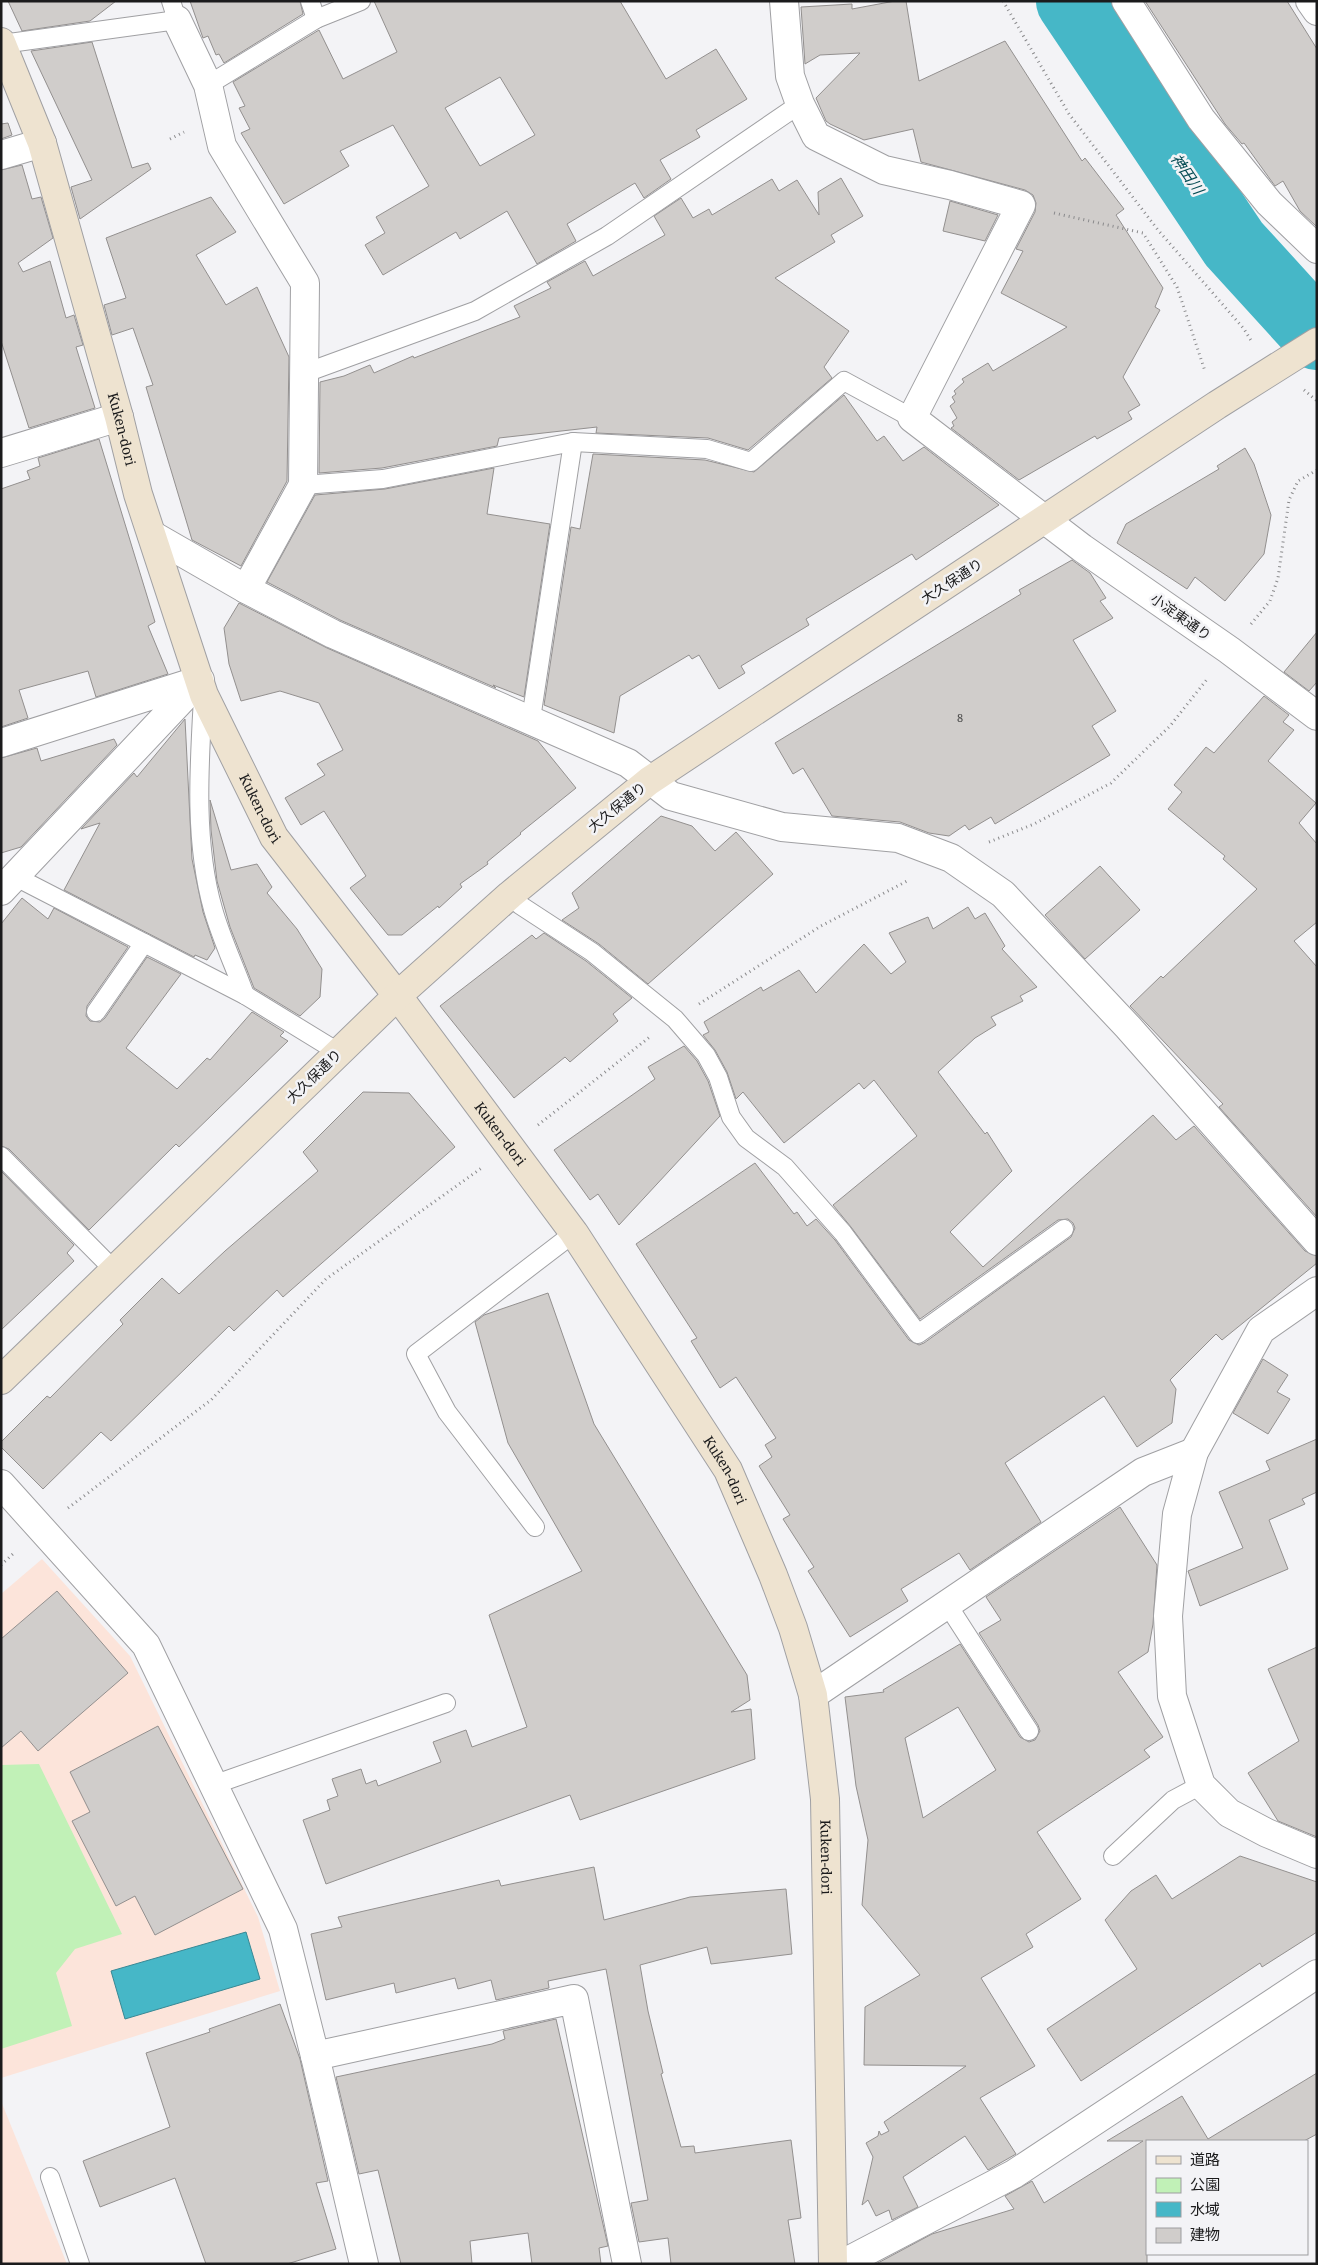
<svg xmlns="http://www.w3.org/2000/svg" width="1318" height="2265" font-family="'Noto Serif','Noto Sans JP',serif">
<style>
.education{fill:#fce4da}
.green{fill:#c1f1b7}
.water{fill:#46b7c7;stroke:#398894}
.lines{fill:none;stroke-linecap:round;stroke-linejoin:round}
.river{stroke:#46b7c7;stroke-width:70}
.building{fill:#d0cdcb;stroke:#93908f;fill-rule:evenodd}
.lane-casing{stroke:#a0a0a3;stroke-width:20}
.street-casing{stroke:#a0a0a3;stroke-width:30}
.secondary-casing{stroke:#a0a0a3;stroke-width:30}
.path{stroke:#8a8a8c;stroke-width:3;stroke-dasharray:1 4;stroke-linecap:butt}
.lane{stroke:#fff;stroke-width:18}
.street{stroke:#fff;stroke-width:28}
.secondary{stroke:#eee3d0;stroke-width:28}
.labels{text-anchor:middle;stroke-width:5;stroke-linejoin:round;paint-order:stroke}
.number-label{font-size:11px;fill:#484848}
.street-label{font-size:14px;fill:#1b1b1c;stroke:#f3f3f6}
.water-label{font-size:15px;font-style:italic;fill:#044b53;stroke:#f3f3f6}
</style>
<rect width="100%" height="100%" fill="#f3f3f6"/>
<!-- education -->
<g class="education">
<path d="M42,1559L130,1656L258,1917L280,1991L1,2078V1594Z"/>
<path d="M1,2101L67,2264H1Z"/>
</g>
<!-- green -->
<path class="green" d="M39,1764L122,1934L75,1949L56,1973L72,2026L1,2049V1765Z"/>
<!-- water -->
<path class="water" d="M246,1932L260,1979L125,2019L111,1971Z"/>
<g class="lines">
<!-- river -->
<path class="river" d="M1071,1L1234,244L1317,335"/>
</g>
<!-- building -->
<g class="building">
<path d="M8,1H116L90,21L22,31Z"/>
<path d="M190,1H300L303,14L224,63L219,54L216,55L208,36L203,38Z"/>
<path d="M374,1H620L666,79L716,49L747,99L696,130L700,137L660,160L671,179L644,198L635,183L567,224L576,241L537,264L507,211L460,239L456,232L383,275L365,245L385,233L376,217L429,186L393,125L340,151L349,166L284,204L241,133L250,129L239,108L245,106L233,82L319,30L343,79L397,52ZM500,77L535,135L480,166L445,108Z"/>
<path d="M895,1H906L919,81L1005,41L1082,161L1085,158L1124,209L1116,215L1163,288L1155,307L1160,310L1123,377L1140,405L1128,412L1132,419L1097,439L1095,436L1019,480L951,428L954,426L952,422L957,418L950,406L955,402L952,397L956,394L954,391L964,382L962,379L988,363L993,371L1067,327L1001,293L1023,251L1016,249L1035,212L1036,203L1033,195L1025,190L921,162L913,129L864,140L830,124L826,121L816,98L860,53L820,55L805,64L801,7L852,4V9Z"/>
<path d="M1145,1H1287L1317,49V227L1300,211L1283,181L1275,186L1244,143L1242,144L1225,124Z"/>
<path d="M92,42L132,168L148,163L151,169L80,219L71,187L92,180L31,51Z"/>
<path d="M8,123L12,135L1,139V124Z"/>
<path d="M22,165L32,199L41,197L53,238L18,263L23,272L50,261L66,318L74,315L83,345L76,347L95,408L29,428L1,341V170Z"/>
<path d="M841,178L863,216L831,235L835,242L775,278L849,331L824,367L832,378L748,450L708,438L596,433L597,427L499,438L497,446L382,468L319,473L320,382L344,376L370,365L374,373L413,356L414,358L520,317L514,306L551,288L547,282L585,261L593,276L665,235L654,216L681,198L693,218L709,209L712,215L772,179L779,191L797,180L819,215L818,192Z"/>
<path d="M211,197L236,232L196,255L226,305L257,287L289,357L287,481L241,566L192,540L146,387L153,385L133,328L112,335L104,305L126,298L106,238Z"/>
<path d="M950,201L998,215L985,241L943,231Z"/>
<path d="M844,395L877,441L884,436L903,461L924,447L999,505L916,560L912,554L806,619L809,625L741,666L745,673L719,689L699,655L692,659L689,655L620,696L614,733L544,705L571,527L580,529L593,454L705,460L754,472Z"/>
<path d="M99,439L155,622L148,626L168,674L96,697L88,671L19,690L28,718L1,727V489L30,479L27,471L40,466L38,458Z"/>
<path d="M1245,448L1254,464L1271,515L1264,554L1225,601L1195,577L1187,589L1117,543L1126,524L1219,469L1217,466Z"/>
<path d="M494,468L487,514L550,524L524,697L493,685L496,688L340,620L267,582L315,495L385,489Z"/>
<path d="M1072,560L1090,573L1106,598L1100,601L1113,618L1073,640L1116,711L1092,726L1110,755L995,824L991,817L969,830L965,825L949,836L929,833L900,822L832,816L803,768L793,774L775,743L1021,594L1019,590Z"/>
<path d="M239,603L327,648L538,741L576,788L520,833L521,834L487,862L488,864L460,884L462,887L439,908L438,906L402,935H388L350,888L366,876L324,811L301,825L285,798L325,775L317,764L343,750L319,703L280,691L241,701L229,664L224,628Z"/>
<path d="M1317,632V682L1309,691L1284,672Z"/>
<path d="M1264,696L1289,715L1283,722L1294,730L1268,761L1316,803L1299,823L1317,844V922L1294,941L1317,967V1217L1219,1107L1223,1104L1130,1006L1161,976L1163,978L1257,889L1223,859L1225,856L1168,809L1182,792L1174,785L1206,747L1214,753Z"/>
<path d="M185,719L192,859L203,912L215,948L207,960L195,955L194,957L64,890L100,823L81,829L134,773L137,777Z"/>
<path d="M114,739L117,745L21,847L1,853V758L37,748L41,761Z"/>
<path d="M210,800L231,870L257,864L272,887L267,893L297,929L322,969L320,997L300,1016L254,988L230,927L217,881L211,830Z"/>
<path d="M661,816L692,826L715,851L736,832L773,874L648,984L599,944L562,920L579,908L572,893Z"/>
<path d="M1100,866L1140,910L1085,959L1045,915Z"/>
<path d="M22,898L48,919L54,908L128,947L87,1006L86,1016L90,1021L100,1022L105,1018L147,957L181,974L126,1048L177,1089L207,1058L210,1060L252,1012L284,1032L280,1036L288,1041L179,1147L176,1144L89,1230L9,1149L1,1146V924Z"/>
<path d="M968,907L975,919L985,913L1005,946L1002,949L1037,987L1020,996L1023,1001L991,1017L996,1025L975,1038L938,1072L985,1134L987,1132L1012,1171L950,1232L983,1267L1153,1115L1176,1140L1194,1126L1305,1251L1317,1256V1263L1222,1340L1216,1334L1170,1380L1176,1389L1172,1423L1137,1447L1104,1396L1005,1463L1041,1522L970,1570L959,1553L901,1589L908,1601L850,1637L808,1571L814,1567L783,1519L790,1515L759,1466L772,1457L765,1445L776,1438L736,1377L720,1388L691,1341L697,1338L636,1244L755,1163L794,1214L797,1212L807,1226L816,1219L835,1240L909,1340L919,1345L924,1343L1071,1237L1075,1228L1073,1223L1068,1219L1058,1220L920,1319L851,1227L833,1205L917,1136L874,1080L864,1089L859,1083L784,1143L743,1092L736,1099L727,1072L715,1050L703,1035L709,1032L704,1022L761,987L763,991L799,970L816,993L864,944L891,974L906,962L889,933L928,917L933,929Z"/>
<path d="M544,933L586,961L632,998L613,1014L618,1021L570,1062L565,1057L514,1098L440,1006L532,935L536,939Z"/>
<path d="M684,1046L697,1061L708,1081L720,1116L619,1225L598,1194L590,1200L554,1150L655,1079L648,1067Z"/>
<path d="M363,1092L409,1093L455,1147L283,1297L277,1290L234,1331L229,1326L111,1441L101,1432L43,1489L1,1447V1442L47,1396L50,1398L123,1324L120,1320L162,1278L179,1294L225,1251L318,1171L303,1152Z"/>
<path d="M1,1171L74,1245L67,1253L74,1261L1,1330Z"/>
<path d="M548,1293L594,1424L747,1675L750,1700L731,1712L751,1709L755,1759L580,1820L570,1795L326,1884L303,1820L330,1810L327,1800L338,1796L332,1779L361,1769L366,1784L376,1780L378,1786L441,1762L433,1742L466,1730L472,1747L527,1727L489,1615L582,1571L508,1443L475,1322L484,1315Z"/>
<path d="M1263,1359L1288,1375L1277,1392L1290,1399L1268,1434L1233,1413Z"/>
<path d="M1317,1439V1492L1302,1499L1305,1504L1269,1520L1288,1569L1200,1606L1188,1571L1243,1548L1219,1492L1270,1470L1266,1461Z"/>
<path d="M1120,1507L1157,1565L1153,1624L1148,1652L1118,1672L1163,1737L1144,1750L1150,1757L1037,1832L1081,1899L1026,1934L1033,1947L981,1978L1035,2066L980,2098L1016,2154L988,2170L965,2136L903,2177L918,2207L892,2220L889,2210L876,2216L868,2200L862,2205L873,2157L866,2143L878,2136L879,2131L881,2135L889,2131L884,2122L966,2066L864,2065L865,2007L920,1975L862,1905L868,1840L856,1786L845,1697L884,1692L883,1690L960,1644L1020,1737L1029,1742L1035,1740L1040,1731L1038,1725L979,1633L1001,1620L986,1597ZM958,1707L996,1770L923,1818L905,1738Z"/>
<path d="M57,1591L128,1673L38,1751L21,1731L1,1748V1639Z"/>
<path d="M1317,1647V1837L1278,1821L1248,1773L1299,1741L1268,1669Z"/>
<path d="M158,1726L243,1889L155,1935L135,1896L116,1906L72,1821L90,1812L70,1772Z"/>
<path d="M1240,1856L1317,1882V1932L1262,1967L1260,1963L1081,2081L1047,2029L1137,1969L1105,1920L1131,1891L1156,1875L1172,1899Z"/>
<path d="M594,1867L604,1920L690,1897L786,1889L792,1954L711,1964L707,1947L640,1965L648,2011L663,2073L661,2074L681,2147L694,2146L695,2153L791,2140L801,2218L788,2220L795,2264H671L668,2238L639,2242L631,2203L648,2200L606,1969L548,1981L549,1988L496,2000L491,1980L458,1989L455,1978L396,1993L394,1983L326,2000L311,1934L342,1927L338,1917L499,1880L501,1886Z"/>
<path d="M280,2004L300,2059L328,2181L316,2183L336,2249L287,2264H206L175,2178L100,2207L83,2161L170,2127L146,2053L210,2032L209,2029Z"/>
<path d="M556,2019L608,2246L599,2248L601,2264H532L528,2233L470,2241L472,2264H401L378,2170L359,2174L336,2077L492,2044L505,2039L503,2031Z"/>
<path d="M1317,2073V2134L1304,2141H1147V2264H876L932,2234L1014,2209L1005,2196L1032,2181L1044,2203L1143,2141H1107L1182,2096L1208,2139Z"/>
</g>
<g class="lines">
<defs>
<g id="lane">
<path d="M310,1L316,19"/>
<path d="M2,44L177,20L171,1"/>
<path d="M208,85L316,19L361,1"/>
<path d="M305,373L475,311L607,236L800,104"/>
<path d="M303,485L383,479L573,442L707,449L751,462L844,381L912,418"/>
<path d="M203,698C199,767 194,842 213,909C221,938 235,967 245,995"/>
<path d="M531,719L573,442"/>
<path d="M16,877L245,995L338,1052"/>
<path d="M510,895L520,905L592,952L675,1019L706,1055L718,1077L731,1117L746,1138L785,1167L843,1233L918,1334L1064,1229"/>
<path d="M96,1012L144,943"/>
<path d="M1,1156L114,1270"/>
<path d="M535,1527L447,1412L416,1354L574,1233"/>
<path d="M947,1604L1029,1731"/>
<path d="M213,1785L446,1703"/>
<path d="M1113,1856L1173,1800L1201,1785"/>
<path d="M50,2177L80,2264"/>
</g>
<g id="street">
<path d="M784,1L790,76L800,104L816,136L884,170L950,185L1021,205L912,418L1082,548L1229,650L1317,716"/>
<path d="M1126,1L1201,119L1269,203L1317,249"/>
<path d="M1310,1L1317,11"/>
<path d="M177,20L208,85L222,146L305,283L303,485L246,589"/>
<path d="M1,155L42,143"/>
<path d="M1,453L119,417"/>
<path d="M152,535L246,589L333,634L628,763L671,796L782,827L898,838L951,858L1003,894L1128,1027L1317,1241"/>
<path d="M1,743L200,680L1,891"/>
<path d="M1317,1291L1261,1330L1194,1452L1177,1514L1168,1616L1172,1696L1201,1785L1229,1813L1267,1833L1317,1854"/>
<path d="M1,1484L146,1645L283,1929L315,2056L574,1999L627,2264"/>
<path d="M813,1695L1143,1472L1194,1452"/>
<path d="M315,2056L364,2264"/>
<path d="M842,2264L1014,2174L1317,1974"/>
</g>
<g id="secondary">
<path id="s1" d="M1,42L42,143L119,417L138,494L204,695L274,837L406,1007L574,1233L728,1470L773,1575L793,1628L813,1695L825,1799L833,2264"/>
<path d="M1,1380L397,996L510,895L649,781L1217,405L1317,342"/>
</g>
</defs>
<!-- lane casing -->
<use href="#lane" class="lane-casing"/>
<!-- street casing -->
<use href="#street" class="street-casing"/>
<!-- secondary casing -->
<use href="#secondary" class="secondary-casing"/>
<!-- path -->
<g class="path">
<path d="M1003,1L1069,114L1158,230L1244,329L1252,342"/>
<path d="M170,139L184,132"/>
<path d="M1054,213L1143,233L1177,287L1205,371"/>
<path d="M1304,390L1317,401"/>
<path d="M1251,624L1270,601L1278,578L1289,500L1298,481L1317,470"/>
<path d="M989,842L1034,824L1111,783L1170,726L1208,678"/>
<path d="M699,1004L821,926L909,880"/>
<path d="M538,1125L651,1036"/>
<path d="M68,1508L211,1400L326,1279L483,1167"/>
<path d="M1,1565L15,1552"/>
</g>
<!-- lane -->
<use href="#lane" class="lane"/>
<!-- street -->
<use href="#street" class="street"/>
<!-- secondary -->
<use href="#secondary" class="secondary"/>
</g>
<g class="labels">
<!-- number labels -->
<g class="number-label">
<text x="960" y="722">8</text>
</g>
<!-- street labels -->
<g class="street-label">
<text dy="5" stroke="none"><textPath href="#s1" startOffset="406">Kuken-dori</textPath></text>
<text transform="translate(952 581) rotate(-33)" y="5">大久保通り</text>
<text transform="translate(1181 617) rotate(35)" y="5">小淀東通り</text>
<text transform="translate(617 807) rotate(-39)" y="5">大久保通り</text>
<text dy="5" stroke="none"><textPath href="#s1" startOffset="811">Kuken-dori</textPath></text>
<text transform="translate(314 1076) rotate(-44)" y="5">大久保通り</text>
<text dy="5" stroke="none"><textPath href="#s1" startOffset="1216">Kuken-dori</textPath></text>
<text dy="5" stroke="none"><textPath href="#s1" startOffset="1621">Kuken-dori</textPath></text>
<text dy="5" stroke="none"><textPath href="#s1" startOffset="2026">Kuken-dori</textPath></text>
</g>
<!-- water labels -->
<g class="water-label">
<text transform="translate(1187 174) rotate(56)" y="5">神田川</text>
</g>
</g>
<!-- border -->
<rect width="1318" height="2265" fill="none" stroke="#1b1b1c" stroke-width="5"/>
<!-- legend -->
<rect x="1146" y="2140" width="162" height="115" fill="#f3f3f6" stroke="#9d9d9f"/>
<rect x="1156" y="2156" width="25" height="8" fill="#eee3d0" stroke="#9d9d9f"/>
<text x="1190" y="2165" font-size="15" fill="#1b1b1c">道路</text>
<rect x="1156" y="2178" width="25" height="15" fill="#c1f1b7" stroke="#9d9d9f"/>
<text x="1190" y="2190" font-size="15" fill="#1b1b1c">公園</text>
<rect x="1156" y="2202" width="25" height="15" fill="#46b7c7" stroke="#9d9d9f"/>
<text x="1190" y="2215" font-size="15" fill="#1b1b1c">水域</text>
<rect x="1156" y="2228" width="25" height="15" fill="#d0cdcb" stroke="#9d9d9f"/>
<text x="1190" y="2240" font-size="15" fill="#1b1b1c">建物</text>
</svg>
